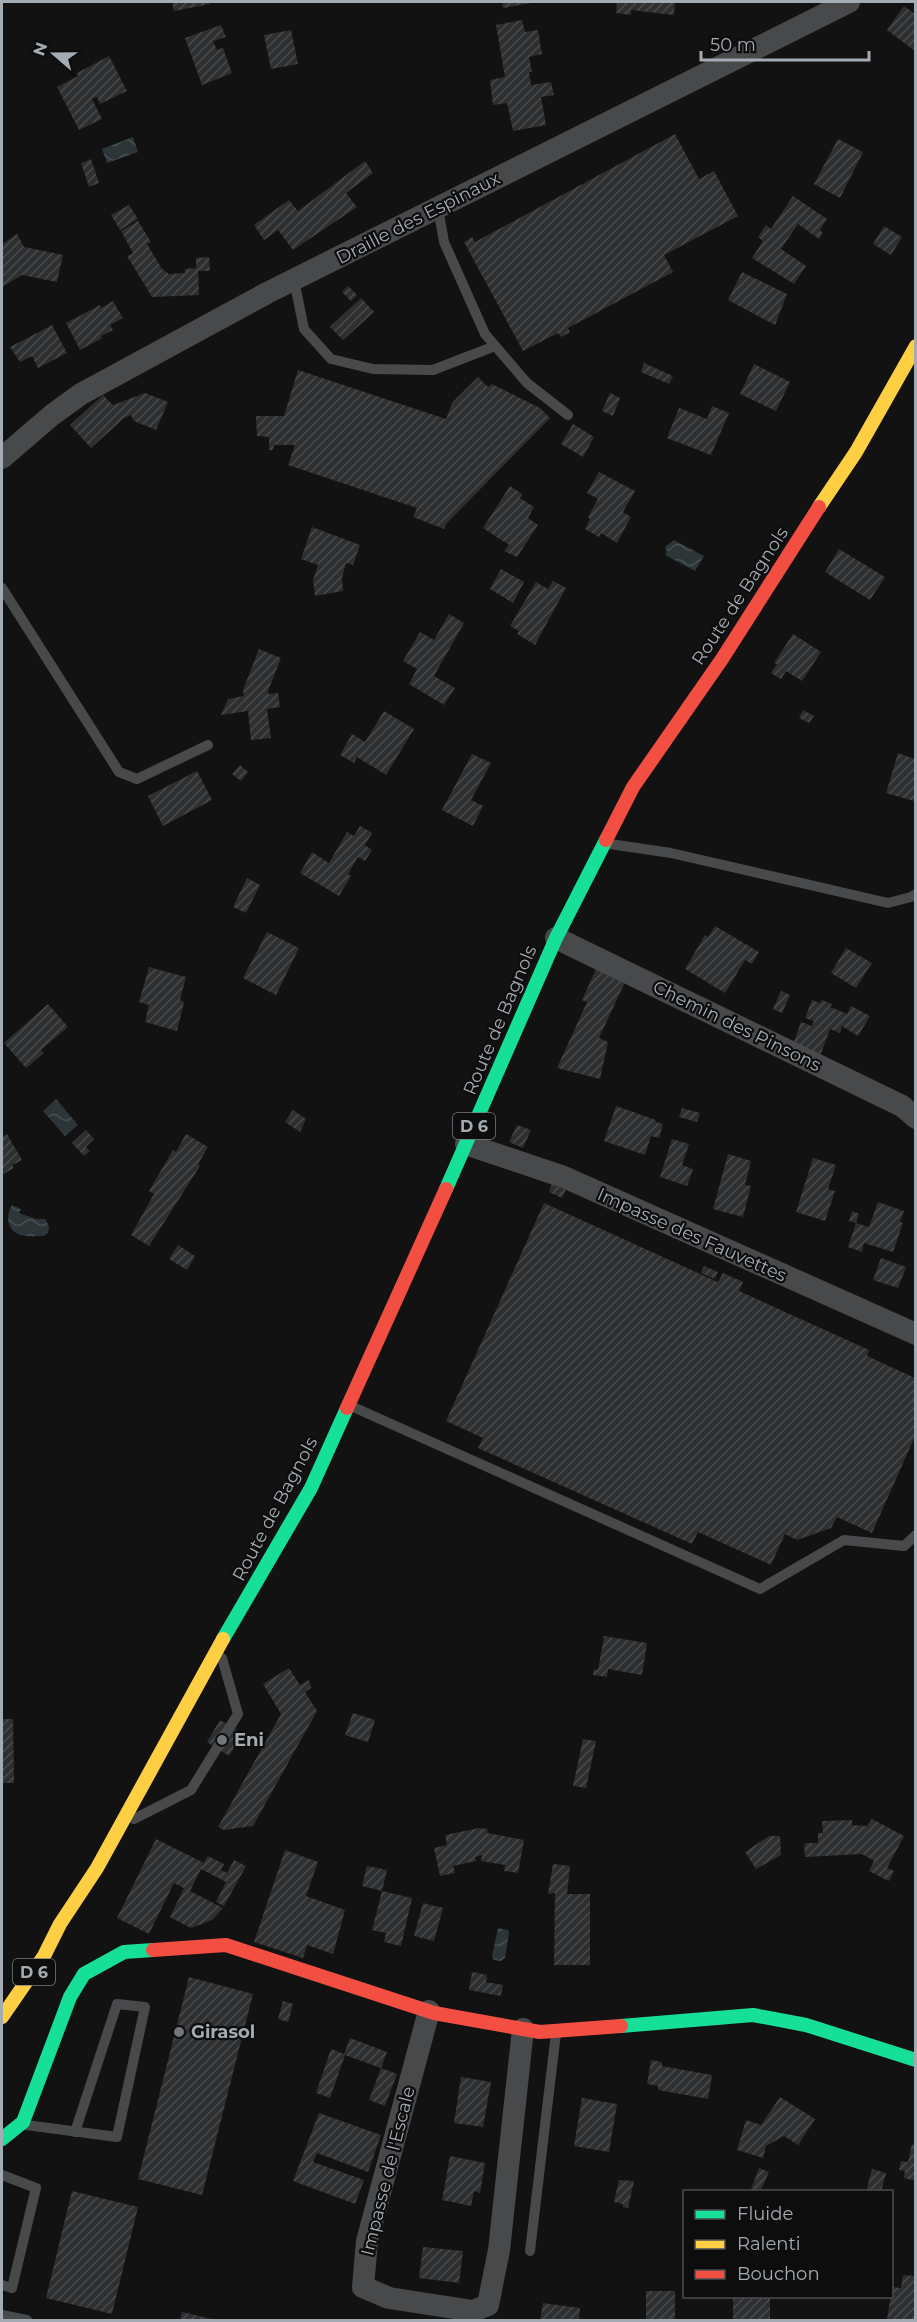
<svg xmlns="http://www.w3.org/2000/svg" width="917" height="2322" font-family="Montserrat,sans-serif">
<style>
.water{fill:url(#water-waves)}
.building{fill:url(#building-hatch)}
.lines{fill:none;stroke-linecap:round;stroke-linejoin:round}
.lane{stroke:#47494b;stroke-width:10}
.street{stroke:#47494b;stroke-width:22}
.fast{stroke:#16e098;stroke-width:14}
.slow{stroke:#ffcf43;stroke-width:14}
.jam{stroke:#f24e42;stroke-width:14}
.poi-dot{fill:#72757a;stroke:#0d0d0e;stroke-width:2}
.labels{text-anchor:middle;stroke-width:4.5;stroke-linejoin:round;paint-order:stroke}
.shield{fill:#0d0d0e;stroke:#777c81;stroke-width:1.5}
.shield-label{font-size:16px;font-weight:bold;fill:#a5abb2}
.street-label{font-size:18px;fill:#a5abb2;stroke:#0d0d0e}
.poi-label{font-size:18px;font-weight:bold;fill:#a5abb2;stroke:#0d0d0e;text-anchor:start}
</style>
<defs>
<pattern id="water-waves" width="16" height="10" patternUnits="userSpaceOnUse" patternTransform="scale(1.5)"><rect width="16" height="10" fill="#2c3538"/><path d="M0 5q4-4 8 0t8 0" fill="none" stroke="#485052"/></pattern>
<pattern id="building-hatch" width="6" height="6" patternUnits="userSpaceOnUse" patternTransform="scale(1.5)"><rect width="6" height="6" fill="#2e2f30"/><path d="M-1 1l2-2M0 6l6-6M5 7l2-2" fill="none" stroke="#494a4c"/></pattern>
</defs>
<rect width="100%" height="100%" fill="#121213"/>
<!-- water -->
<g class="water">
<path d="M133,137L138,152L107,163L102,149Z"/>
<path d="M674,540L704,556L695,571L665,555L667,552L665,547Z"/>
<path d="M56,1099L78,1125L65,1136L43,1111Z"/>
<path d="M12,1205L21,1209L19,1213L36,1219H45L49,1226L48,1233L44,1236C31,1236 14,1239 9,1224C7,1217 8,1212 12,1205Z"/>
<path d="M498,1928L508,1930L509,1933L505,1958L501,1961L494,1960L492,1956Z"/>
</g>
<!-- building -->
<g class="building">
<path d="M172,2H210V4L174,11Z"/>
<path d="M502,2H530L531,3L503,8Z"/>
<path d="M617,2H675L674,15L631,10V15L616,13Z"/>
<path d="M904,6L915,14V51L887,30Z"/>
<path d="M522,20L525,32L538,30L542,54L529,57L532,72H529L531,85L551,82L554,95L541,97L546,125L513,131L507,103L493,105L490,80L505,77L496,25Z"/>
<path d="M221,25L226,37L213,41L217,50L223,48L232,73L202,85L185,38Z"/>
<path d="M291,30L298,64L271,69L264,35Z"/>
<path d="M109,56L127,91L100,104L97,97L92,99L102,119L79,130L57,87L78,76L77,73Z"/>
<path d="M675,134L699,179L714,171L738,216L664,255L673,272L568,328L570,332L561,337L558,333L523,351L464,242L472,237L475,242Z"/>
<path d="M838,139L863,152L840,198L814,184Z"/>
<path d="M91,159L99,183L89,187L81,163Z"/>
<path d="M365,161L373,173L346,193L357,207L293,250L278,230L264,240L254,225L289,200L298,211Z"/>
<path d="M793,196L827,219L820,230L823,233L819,239L798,224L781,249L806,266L794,284L752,258L763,241L758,237L766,225L771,229Z"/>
<path d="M129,205L138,219L120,230L111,215Z"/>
<path d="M138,221L151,242L147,244L162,269L169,274L185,273V269L196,268V258L209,257L210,271H198L199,295L152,297L127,256L133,253L121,231Z"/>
<path d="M884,226L902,237L891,255L873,244Z"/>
<path d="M17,234L24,247L63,255L57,282L22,275L2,287V244Z"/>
<path d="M742,272L787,294L775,325L728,300Z"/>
<path d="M348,286L357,295L351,301L342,292Z"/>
<path d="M361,298L374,312L343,340L330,327Z"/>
<path d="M113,301L123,318L110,325L113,330L101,336L102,338L80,350L66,323L100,305L101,308Z"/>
<path d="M52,325L67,353L38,368L32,356L20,362L10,347Z"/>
<path d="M644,363L673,376L669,384L641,372Z"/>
<path d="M754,364L790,382L776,411L740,394Z"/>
<path d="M298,370L446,419L452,403L478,377L488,387L492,384L540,408L550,418L446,524L444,529L413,517L417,508L288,465L295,445H274L273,450H269V437L257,436L256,416H284Z"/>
<path d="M145,393L168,402L156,430L134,421L131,415L124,418L91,448L70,425L103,395L113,405Z"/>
<path d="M610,393L620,398L613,416L602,411Z"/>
<path d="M712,406L729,413L711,455L667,438L679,408L707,419Z"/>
<path d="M573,424L594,437L583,457L561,444Z"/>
<path d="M599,472L635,491L623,512L631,517L617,543L601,533L599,537L585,529L590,519L588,517L598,499L587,493Z"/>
<path d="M510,486L522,494L520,498L534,507L528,518L538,525L517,557L504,551L509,545L483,528Z"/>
<path d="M312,527L360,545L353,565L346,563L342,578L343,591L315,596L313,580L318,565L301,559Z"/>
<path d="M839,549L885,577L870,600L825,572Z"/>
<path d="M501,569L524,582L513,603L490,589Z"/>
<path d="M553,581L566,588L535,645L517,634L519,631L510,626L536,582L548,589Z"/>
<path d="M449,614L464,623L434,676L455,688L444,705L409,684L417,669L403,661L420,632L434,640Z"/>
<path d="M793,634L821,652L802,681L786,671L781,679L771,673L777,664L774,663Z"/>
<path d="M259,649L281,658L268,691V694L278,693L280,707L267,709L271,738L251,740L248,711L221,715L228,699L244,696L243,690Z"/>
<path d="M803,710L814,716L809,723L799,718Z"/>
<path d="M384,711L414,729L386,775L357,757L354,763L340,755L352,734L365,742Z"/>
<path d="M898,753L915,759L914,801L886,793Z"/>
<path d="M472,754L491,763L471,800L483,806L473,826L442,810Z"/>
<path d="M240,765L248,772L241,781L232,774Z"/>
<path d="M197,771L212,800L163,826L148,796Z"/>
<path d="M360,826L372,833L365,845L372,850L365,861L358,857L348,874L351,876L339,896L300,873L312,852L329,863L347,832L354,836Z"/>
<path d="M247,878L260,885L246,913L233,907Z"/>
<path d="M715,926L759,952L752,964L745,960L725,993L685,969L705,935L708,937Z"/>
<path d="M267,932L299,948L276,995L243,978Z"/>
<path d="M846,948L872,963L856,988L831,973Z"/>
<path d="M149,967L186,977L180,1000L184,1002L177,1031L145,1022L149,1005L139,1002Z"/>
<path d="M597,967L626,980L599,1038L608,1042L600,1079L557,1068L587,1002L582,1000Z"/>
<path d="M781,991L790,995L782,1013L773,1009Z"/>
<path d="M812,1000L820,1003L822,1000L832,1004L830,1007L847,1014L851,1006L870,1016L858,1036L842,1026L840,1033L830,1029L820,1056L793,1044L801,1022L812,1026L814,1021L805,1018Z"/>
<path d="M48,1004L68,1027L41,1050L44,1053L26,1068L4,1043Z"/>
<path d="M616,1106L656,1120V1122L663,1124L659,1138L651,1136L645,1155L604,1141Z"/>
<path d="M682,1108L700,1113L697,1122L679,1117Z"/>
<path d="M293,1110L306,1119L300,1132L285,1122Z"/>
<path d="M517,1125L531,1130L523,1148L509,1142Z"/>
<path d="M86,1130L94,1139L86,1147L90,1151L84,1156L72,1143Z"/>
<path d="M7,1134L22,1160L12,1165L14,1168L2,1175V1137Z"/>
<path d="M186,1134L208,1147L198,1164L200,1166L149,1246L131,1235L154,1194L149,1191L173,1150L176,1152Z"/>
<path d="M672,1139L689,1144L682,1165L693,1169L687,1186L660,1177Z"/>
<path d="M728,1154L751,1161L745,1185L751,1186L743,1217L713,1209Z"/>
<path d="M813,1158L836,1165L828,1189L835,1191L825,1221L796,1212Z"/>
<path d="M552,1184L566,1190L562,1198L549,1192Z"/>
<path d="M878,1202L904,1211L900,1222L903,1223L893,1252L864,1243L862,1252L848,1247L856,1223L849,1221L852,1211L859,1214L856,1223L869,1227Z"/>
<path d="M544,1203L718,1282L723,1273L743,1282L739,1291L869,1350L867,1356L915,1378V1436L872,1533L837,1517L831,1528L797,1540L785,1534L771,1565L698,1532L692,1544L478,1448L483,1438L446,1421Z"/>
<path d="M178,1245L195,1256L187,1270L169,1259Z"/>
<path d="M881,1258L906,1267L898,1288L873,1280Z"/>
<path d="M704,1266L718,1272L715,1279L701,1273Z"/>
<path d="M604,1636L647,1643L642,1675L608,1669L607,1677L593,1675L594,1669L598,1670Z"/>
<path d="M289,1668L300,1685L309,1680L311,1688L305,1692L317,1711L253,1826L224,1830L218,1827L281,1714L263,1684Z"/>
<path d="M353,1713L375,1720L368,1742L345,1735Z"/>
<path d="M2,1719H13L14,1783H2Z"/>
<path d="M220,1720L243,1734L229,1756L207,1742Z"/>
<path d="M583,1739L596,1741L586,1788L573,1786Z"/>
<path d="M872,1819L904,1836L887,1868L894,1871L889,1881L869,1871L874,1861L862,1854L805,1857L804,1846L806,1843H818V1833H823L822,1821L852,1820V1825L867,1826Z"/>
<path d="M479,1828L488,1829L487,1833L524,1840L518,1873L504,1871L505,1865L481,1861L482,1855L475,1857L476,1861L453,1866L455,1873L440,1876L434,1848L447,1845L445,1835Z"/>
<path d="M769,1836H780L781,1855L756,1869L745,1852Z"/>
<path d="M156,1839L204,1863L208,1856L224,1864L221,1870L227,1873L234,1860L246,1866L224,1906L216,1902L226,1882L201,1869L190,1891L223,1908L212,1920L191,1928L170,1917L184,1888L174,1883L149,1934L117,1918Z"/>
<path d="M285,1850L318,1862L306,1896L345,1910L333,1954L307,1945L303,1958L254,1942Z"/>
<path d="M553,1864L570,1866L567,1894H590V1965H554L555,1893L548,1894Z"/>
<path d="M367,1866L387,1870L382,1891L362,1886Z"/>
<path d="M382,1891L412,1898L401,1946L384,1942L386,1933L372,1930Z"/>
<path d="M423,1903L443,1908L434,1941L414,1936Z"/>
<path d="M472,1972L487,1975L486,1982L503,1985L501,1996L469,1990Z"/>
<path d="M189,1977L253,1994L202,2195L138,2179Z"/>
<path d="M283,2001L293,2004L288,2022L278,2019Z"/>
<path d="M350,2038L387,2052L381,2068L345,2055L330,2098L316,2093L331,2049L344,2054Z"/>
<path d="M651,2060L662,2062V2066L712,2075L708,2099L658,2090V2086L647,2084Z"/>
<path d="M381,2068L397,2074L385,2106L369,2100Z"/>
<path d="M461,2077L491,2082L483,2127L454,2123Z"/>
<path d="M780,2097L815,2119L798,2145L784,2136L766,2146L763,2158L737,2150L746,2120L761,2125Z"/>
<path d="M582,2098L617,2104L609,2152L574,2146Z"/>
<path d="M319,2113L381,2135L368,2172L317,2153L313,2162L364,2180L355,2204L293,2181Z"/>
<path d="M912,2144L915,2145V2181L904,2178L905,2171L899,2170L901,2161L908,2162Z"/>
<path d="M450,2156L485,2163L480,2193L474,2191L471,2206L442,2200Z"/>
<path d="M759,2168L769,2172L760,2192H750Z"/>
<path d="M872,2169L886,2173L881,2192H866Z"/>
<path d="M619,2180L634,2181L628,2208L623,2207V2204L614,2202Z"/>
<path d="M72,2191L138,2207L112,2314L46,2298Z"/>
<path d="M423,2247L463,2251L459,2283L419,2278Z"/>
<path d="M903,2275L915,2276V2320H887L892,2287L901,2288Z"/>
<rect x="646" y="2291" width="29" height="29"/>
<rect x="733" y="2296" width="37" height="24"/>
<path d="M543,2303L580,2308L579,2320H540Z"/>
<path d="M182,2312L216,2320H180Z"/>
</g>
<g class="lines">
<!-- lane -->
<g class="lane">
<path d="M438,208L444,242L485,334L527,383L568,415"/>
<path d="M294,280L304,329L331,359L373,369L433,370L495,346"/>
<path d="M2,588L119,772L137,779L208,745"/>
<path d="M610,844L671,853L888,903L911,897L916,894"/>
<path d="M351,1406L760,1589L844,1540L904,1546L916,1535"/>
<path d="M134,1819L191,1790L238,1714L222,1658"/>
<path d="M26,2125L117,2137L145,2007L117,2004L75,2132"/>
<path d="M530,2251L556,2033"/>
<path d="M2,2285L12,2288L36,2188L2,2175"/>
<path d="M2,2315L27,2320"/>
</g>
<!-- street -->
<g class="street">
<path d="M2,458L52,415L81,394L267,293L849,2"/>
<path d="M556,938L902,1106L916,1118"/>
<path d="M466,1144L564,1177L916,1334"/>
<path d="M429,2011L367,2241L363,2287L389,2298L473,2311L488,2305L499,2250L523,2029"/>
</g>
<!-- fast -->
<g class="fast">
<path d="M446,1189L556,938L606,840"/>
<path d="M223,1639L311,1488L347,1408"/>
<path d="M621,2026L753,2015L806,2025L916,2060"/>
<path d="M2,2139L23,2122L70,1997L84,1974L124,1952L153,1950"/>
</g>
<!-- slow -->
<g class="slow">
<path d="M819,507L856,452L916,346"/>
<path d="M2,2017L44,1956L60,1924L97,1868L223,1639"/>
</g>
<!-- jam -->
<g class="jam">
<path d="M606,840L633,787L722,659L819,507"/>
<path d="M347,1408L446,1189"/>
<path d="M153,1950L226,1945L434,2013L540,2032L621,2026"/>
</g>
</g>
<!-- markers -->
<g class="poi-dot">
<circle cx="222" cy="1740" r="6"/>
<circle cx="179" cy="2032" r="6"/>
</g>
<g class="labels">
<!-- shield labels -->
<g class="shield">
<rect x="453" y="1113" width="42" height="26" rx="4.5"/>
<rect x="13" y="1959" width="42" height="26" rx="4.5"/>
</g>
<g class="shield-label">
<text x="474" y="1132">D 6</text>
<text x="34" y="1978">D 6</text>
</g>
<!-- street labels -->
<g class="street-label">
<text transform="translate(418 218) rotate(-27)" y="6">Draille des Espinaux</text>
<text transform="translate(740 596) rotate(-57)" y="6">Route de Bagnols</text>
<text transform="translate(500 1020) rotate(-67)" y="6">Route de Bagnols</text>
<text transform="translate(737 1026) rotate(26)" y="6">Chemin des Pinsons</text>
<text transform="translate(692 1235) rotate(24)" y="6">Impasse des Fauvettes</text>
<text transform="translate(275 1509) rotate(-62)" y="6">Route de Bagnols</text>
<text transform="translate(388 2171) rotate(-76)" y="6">Impasse de l'Escale</text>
</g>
<!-- poi labels -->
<g class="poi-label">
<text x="234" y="1746">Eni</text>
<text x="191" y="2038">Girasol</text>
</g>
</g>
<!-- border -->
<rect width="917" height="2322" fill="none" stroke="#a5abb2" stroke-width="6"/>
<!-- legend -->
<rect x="683" y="2190" width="210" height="108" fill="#0d0d0e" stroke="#4a4c50" stroke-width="1.5"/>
<rect x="695" y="2210" width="30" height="9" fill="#16e098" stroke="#4a4c50" stroke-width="1.5"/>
<text x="737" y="2220" font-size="18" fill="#a5abb2">Fluide</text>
<rect x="695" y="2240" width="30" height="9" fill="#ffcf43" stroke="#4a4c50" stroke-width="1.5"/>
<text x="737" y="2250" font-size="18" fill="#a5abb2">Ralenti</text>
<rect x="695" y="2270" width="30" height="9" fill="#f24e42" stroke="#4a4c50" stroke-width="1.5"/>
<text x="737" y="2280" font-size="18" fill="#a5abb2">Bouchon</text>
<!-- north arrow -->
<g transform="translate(54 54) rotate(290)" stroke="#0d0d0e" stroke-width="4.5" paint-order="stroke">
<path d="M0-4.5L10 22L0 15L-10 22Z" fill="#a5abb2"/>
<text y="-9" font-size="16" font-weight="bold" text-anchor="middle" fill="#a5abb2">N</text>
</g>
<!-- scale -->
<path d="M701 51v9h168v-9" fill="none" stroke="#a5abb2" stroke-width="3"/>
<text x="710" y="51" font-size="18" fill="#a5abb2" stroke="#0d0d0e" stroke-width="4.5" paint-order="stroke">50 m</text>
</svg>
